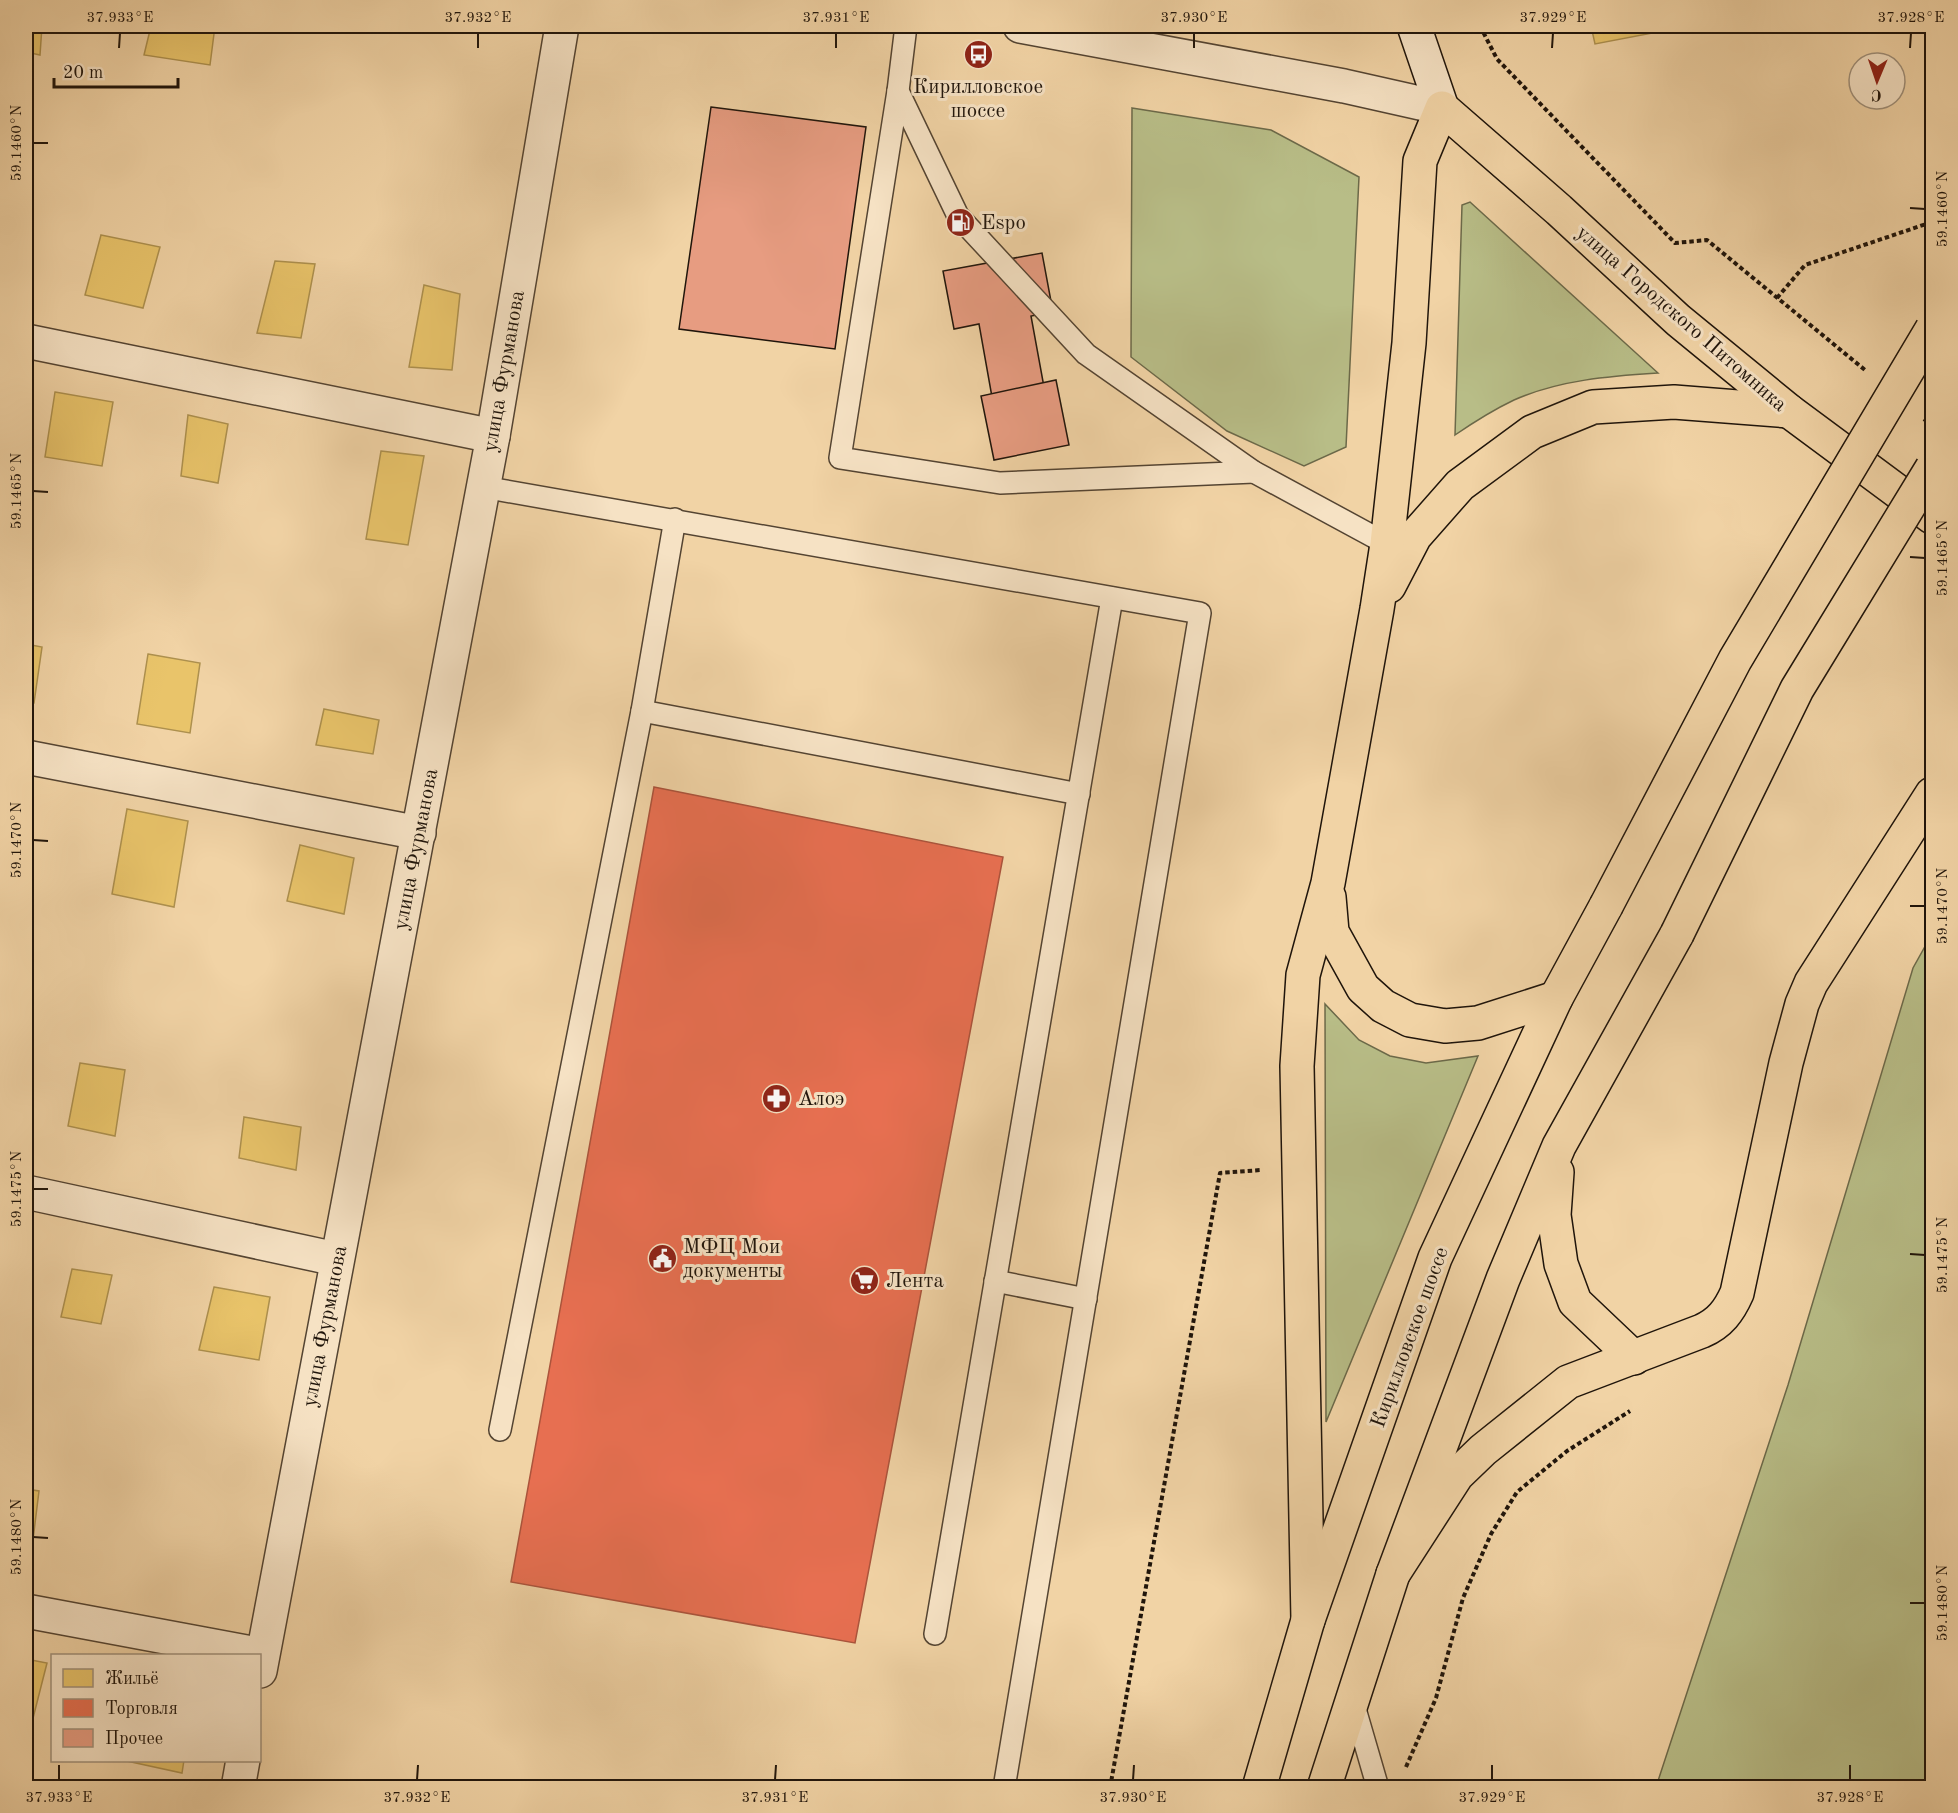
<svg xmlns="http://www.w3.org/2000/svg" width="1958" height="1813" font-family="'Old Standard TT',serif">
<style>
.green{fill:#b8bd87;stroke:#6c6949;stroke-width:1.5}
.homes{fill:#e9c46a;stroke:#ad904e;stroke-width:1.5}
.shops{fill:#e76f51;stroke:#ab543c;stroke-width:1.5}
.building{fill:#e79c81;stroke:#20150b;stroke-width:1.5}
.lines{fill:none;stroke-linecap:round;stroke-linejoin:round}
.service-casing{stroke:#544432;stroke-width:24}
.minor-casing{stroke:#544432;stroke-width:36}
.tertiary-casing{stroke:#544432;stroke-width:36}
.secondary-casing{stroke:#20150b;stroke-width:36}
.primary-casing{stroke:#20150b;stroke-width:36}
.path{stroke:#20150b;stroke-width:4;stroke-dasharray:4.5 3;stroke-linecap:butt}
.service{stroke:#f6e2c4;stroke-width:21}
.minor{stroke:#f6e2c4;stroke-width:33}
.tertiary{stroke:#f6e2c4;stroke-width:33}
.secondary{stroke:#f6e2c4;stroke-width:33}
.primary{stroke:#f1d3a5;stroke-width:33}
.primary-bridge-casing{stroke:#20150b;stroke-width:36;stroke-linecap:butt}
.primary-bridge{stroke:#f1d3a5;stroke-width:33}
.ticks{fill:none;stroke:#20150b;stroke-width:2}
.labels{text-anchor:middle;stroke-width:6;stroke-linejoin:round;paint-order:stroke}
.poi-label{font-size:21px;fill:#20150b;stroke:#f6e2c4;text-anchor:start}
.street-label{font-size:21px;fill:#20150b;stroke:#f6e2c4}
.neatline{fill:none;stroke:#20150b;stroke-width:2}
.ticks-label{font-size:15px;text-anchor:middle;fill:#20150b}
</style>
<rect width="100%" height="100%" fill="#f1d3a5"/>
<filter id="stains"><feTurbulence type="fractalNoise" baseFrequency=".00333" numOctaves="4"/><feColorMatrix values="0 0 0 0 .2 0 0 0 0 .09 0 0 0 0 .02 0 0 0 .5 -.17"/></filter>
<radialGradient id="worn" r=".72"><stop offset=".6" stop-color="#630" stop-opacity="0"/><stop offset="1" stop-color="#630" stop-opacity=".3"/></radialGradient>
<!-- green -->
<g class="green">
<path d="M1132,108L1271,130L1359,177L1346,447L1304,466L1227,431L1131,357Z"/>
<path d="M1470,202L1658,373C1610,376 1559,380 1514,400C1493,410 1474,422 1455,435L1462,205Z"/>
<path d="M1932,934V1787H1656L1788,1385L1913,968Z"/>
<path d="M1325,1004L1359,1040L1390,1056L1426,1063L1478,1056L1326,1422Z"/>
</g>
<!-- homes -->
<g class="homes">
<path d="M26,26H42L40,55L26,52Z"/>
<path d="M151,26H215L210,65L144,55Z"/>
<path d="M1591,26H1689L1595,44Z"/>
<path d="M101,235L160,247L143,308L85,295Z"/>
<path d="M275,261L315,264L301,338L257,333Z"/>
<path d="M424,285L460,294L452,370L409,367Z"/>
<path d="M55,392L113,402L102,466L45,457Z"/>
<path d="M188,415L228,424L218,483L181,476Z"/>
<path d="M381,451L424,456L408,545L366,539Z"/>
<path d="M26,644L42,647L34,703L26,702Z"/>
<path d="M148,654L200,663L190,733L137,724Z"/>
<path d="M324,709L379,720L373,754L316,745Z"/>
<path d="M127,809L188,821L174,907L112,894Z"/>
<path d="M300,845L354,858L344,914L287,901Z"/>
<path d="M80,1063L125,1070L115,1136L68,1126Z"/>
<path d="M244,1117L301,1127L296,1170L239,1158Z"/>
<path d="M72,1269L112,1275L101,1324L61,1317Z"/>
<path d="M214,1287L270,1297L259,1360L199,1350Z"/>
<path d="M26,1489L39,1491L30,1564H26Z"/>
<path d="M26,1659L47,1663L29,1734H26Z"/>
<path d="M122,1760H184L182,1773Z"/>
</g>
<!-- shops -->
<path class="shops" d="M654,787L1003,857L855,1643L511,1582Z"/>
<!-- building -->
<g class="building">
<path d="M711,107L866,127L835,349L679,329Z"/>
<path d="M1042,253L1053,312L1031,316L1044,387L992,397L979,324L954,329L943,271Z"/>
<path d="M1056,380L1069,445L994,460L981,396Z"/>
</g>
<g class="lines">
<defs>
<g id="service">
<path d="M906,26L898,91L840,458L1000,483L1254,472"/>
<path d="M898,91L958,216L1086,354L1254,472L1387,544"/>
<path d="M483,487L1200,613L1004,1788"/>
<path d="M642,711L1079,794"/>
<path d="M995,1281L1086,1299"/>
<path d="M500,1430L642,711L675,519"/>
<path d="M935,1634L1112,598"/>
<path d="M1353,1702L1378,1788"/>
</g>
<g id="minor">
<path d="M26,341L493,436"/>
<path d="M26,757L419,833"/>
<path d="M26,1192L336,1259"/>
<path d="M26,1611L262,1655"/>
<path d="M260,1671L493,436L562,26"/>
<path d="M238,1788L243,1760"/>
</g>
<path id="tertiary" d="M1020,26L1344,86L1442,108"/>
<path id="secondary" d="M1414,26L1442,108"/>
<g id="primary">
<path d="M1389,586L1415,536L1460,485L1532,432L1593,407L1674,402L1789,411"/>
<path d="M1329,897L1332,932L1363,988L1383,1006L1410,1020L1445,1026L1478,1023L1556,998"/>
<path d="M1557,1172L1554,1215L1561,1264L1575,1302L1634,1358"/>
<path d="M1393,1574L1457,1475L1483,1450L1568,1382L1702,1331C1720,1323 1729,1311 1737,1293L1786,1063L1802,1004L1811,983L1932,794"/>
<path d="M1308,1620L1297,1066L1303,975L1328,883L1377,609L1387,544L1409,343L1420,161L1442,108L1559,210L1678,320L1789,411L1932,517"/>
<path d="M1259,1788L1308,1620L1435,1258L1556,998L1606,906"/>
<path d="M1324,1788L1393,1574L1503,1279L1559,1146L1677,934"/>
</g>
</defs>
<!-- service casing -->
<use href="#service" class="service-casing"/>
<!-- minor casing -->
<use href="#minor" class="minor-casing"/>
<!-- tertiary casing -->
<use href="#tertiary" class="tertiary-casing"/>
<!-- secondary casing -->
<use href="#secondary" class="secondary-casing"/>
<!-- primary casing -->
<use href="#primary" class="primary-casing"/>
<!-- path -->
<g class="path">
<path d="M1480,26L1497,59L1675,243L1707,240L1865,370"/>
<path d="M1777,298L1805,265L1932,222"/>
<path d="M1924,419L1932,426"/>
<path d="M1406,1767L1436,1698L1463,1598L1491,1534L1517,1492L1567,1451L1630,1411"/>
<path d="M1110,1788L1220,1173L1261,1170"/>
</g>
<!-- service -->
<use href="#service" class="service"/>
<!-- minor -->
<use href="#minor" class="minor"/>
<!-- tertiary -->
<use href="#tertiary" class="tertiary"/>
<!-- secondary -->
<use href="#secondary" class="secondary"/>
<!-- primary -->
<use href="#primary" class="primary"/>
<defs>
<g id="primary-bridge">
<path d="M1606,906L1735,660L1932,329"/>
<path d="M1677,934L1797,689L1932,468"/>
</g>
</defs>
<!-- primary-bridge casing -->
<use href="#primary-bridge" class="primary-bridge-casing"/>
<!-- primary-bridge -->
<use href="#primary-bridge" class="primary-bridge"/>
</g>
<!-- ticks -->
<path class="ticks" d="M119,48L120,33M478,48V33M836,48V33M1194,48V33M1552,48L1553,33M1910,48L1911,33M33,143H48M1910,208L1925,209M33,491L48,492M1910,557L1925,558M33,840L48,841M1910,906H1925M33,1189H48M1910,1254L1925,1255M33,1537L48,1538M1910,1603H1925M59,1780V1765M417,1780L418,1765M775,1780L776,1765M1133,1780L1134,1765M1492,1780V1765M1850,1780V1765"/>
<!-- icons -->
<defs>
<symbol id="bus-disc" viewBox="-11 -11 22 22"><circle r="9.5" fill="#8f2418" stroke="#f6e2c4"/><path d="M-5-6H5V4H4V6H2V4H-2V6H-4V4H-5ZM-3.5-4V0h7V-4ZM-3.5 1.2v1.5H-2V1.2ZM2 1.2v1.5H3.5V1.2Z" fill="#fff"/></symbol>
<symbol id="fuel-disc" viewBox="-11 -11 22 22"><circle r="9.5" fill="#8f2418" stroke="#f6e2c4"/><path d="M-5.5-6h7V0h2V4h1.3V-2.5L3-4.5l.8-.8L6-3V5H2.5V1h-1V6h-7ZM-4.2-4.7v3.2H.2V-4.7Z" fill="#fff"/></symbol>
<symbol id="pharmacy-disc" viewBox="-11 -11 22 22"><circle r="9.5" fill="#8f2418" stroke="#f6e2c4"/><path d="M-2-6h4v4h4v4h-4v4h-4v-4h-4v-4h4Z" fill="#fff"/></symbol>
<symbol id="civic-disc" viewBox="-11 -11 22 22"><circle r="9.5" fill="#8f2418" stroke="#f6e2c4"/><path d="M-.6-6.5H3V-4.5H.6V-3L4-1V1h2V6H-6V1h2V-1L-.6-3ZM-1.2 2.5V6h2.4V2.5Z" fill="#fff"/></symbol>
<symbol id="supermarket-disc" viewBox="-11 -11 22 22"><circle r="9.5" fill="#8f2418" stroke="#f6e2c4"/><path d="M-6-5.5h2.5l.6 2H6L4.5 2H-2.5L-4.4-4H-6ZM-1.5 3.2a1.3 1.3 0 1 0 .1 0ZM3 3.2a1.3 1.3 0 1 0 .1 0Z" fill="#fff"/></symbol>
</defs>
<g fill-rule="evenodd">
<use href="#bus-disc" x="962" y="38" width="33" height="33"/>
<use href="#fuel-disc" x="944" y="206" width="33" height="33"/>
<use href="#pharmacy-disc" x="760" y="1082" width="33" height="33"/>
<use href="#civic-disc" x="646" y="1242" width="33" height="33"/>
<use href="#supermarket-disc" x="848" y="1264" width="33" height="33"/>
</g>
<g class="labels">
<!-- poi labels -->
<g class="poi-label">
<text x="978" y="93" text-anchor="middle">Кирилловское<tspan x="978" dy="24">шоссе</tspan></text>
<text x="981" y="229">Espo</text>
<text x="798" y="1105">Алоэ</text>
<text x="683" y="1253">МФЦ Мои<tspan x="683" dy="24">документы</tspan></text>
<text x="886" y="1287">Лента</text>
</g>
<!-- street labels -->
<g class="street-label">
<text transform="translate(1682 318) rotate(41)" y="7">улица Городского Питомника</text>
<text transform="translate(503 371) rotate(-80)" y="7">улица Фурманова</text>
<text transform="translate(415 849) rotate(-79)" y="7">улица Фурманова</text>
<text transform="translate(324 1326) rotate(-79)" y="7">улица Фурманова</text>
<text transform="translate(1409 1337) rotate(-70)" y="7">Кирилловское шоссе</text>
</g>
</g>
<!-- margin -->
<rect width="1958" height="1813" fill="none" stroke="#f1d3a5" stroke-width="66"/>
<!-- legend -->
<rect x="51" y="1654" width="210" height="108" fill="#f6e2c4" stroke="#a0907a" stroke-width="1.5"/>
<rect x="63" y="1669" width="30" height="18" fill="#e9c46a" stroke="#a0907a" stroke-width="1.5"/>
<text x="105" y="1684" font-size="18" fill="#20150b">Жильё</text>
<rect x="63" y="1699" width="30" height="18" fill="#e76f51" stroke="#a0907a" stroke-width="1.5"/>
<text x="105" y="1714" font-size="18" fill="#20150b">Торговля</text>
<rect x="63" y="1729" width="30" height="18" fill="#e79c81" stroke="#a0907a" stroke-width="1.5"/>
<text x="105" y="1744" font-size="18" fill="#20150b">Прочее</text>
<!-- north arrow -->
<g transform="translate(1877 81) rotate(182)"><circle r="28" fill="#f6e2c4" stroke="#a0907a" stroke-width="1.5"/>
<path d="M0-4.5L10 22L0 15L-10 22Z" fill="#8f2418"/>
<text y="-9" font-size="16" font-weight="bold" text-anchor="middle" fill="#20150b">С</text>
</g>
<!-- scale -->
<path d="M54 78v9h124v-9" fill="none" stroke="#20150b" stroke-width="3"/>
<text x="63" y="78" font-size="18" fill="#20150b" stroke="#f6e2c4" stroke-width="4.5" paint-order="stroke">20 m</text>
<rect x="33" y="33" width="1892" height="1747" class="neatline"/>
<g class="ticks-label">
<text x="120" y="22">37.933°E</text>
<text x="478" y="22">37.932°E</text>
<text x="836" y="22">37.931°E</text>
<text x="1194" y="22">37.930°E</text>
<text x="1553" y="22">37.929°E</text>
<text x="1911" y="22">37.928°E</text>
<text transform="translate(16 143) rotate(-90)" y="5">59.1460°N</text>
<text transform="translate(1942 209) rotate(-90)" y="5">59.1460°N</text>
<text transform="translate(16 491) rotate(-90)" y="5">59.1465°N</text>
<text transform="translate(1942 558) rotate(-90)" y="5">59.1465°N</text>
<text transform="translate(16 840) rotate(-90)" y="5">59.1470°N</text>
<text transform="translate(1942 906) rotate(-90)" y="5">59.1470°N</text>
<text transform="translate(16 1189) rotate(-90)" y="5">59.1475°N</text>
<text transform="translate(1942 1255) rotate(-90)" y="5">59.1475°N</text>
<text transform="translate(16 1537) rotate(-90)" y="5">59.1480°N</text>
<text transform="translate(1942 1603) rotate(-90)" y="5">59.1480°N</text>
<text x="59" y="1802">37.933°E</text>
<text x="417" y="1802">37.932°E</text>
<text x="775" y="1802">37.931°E</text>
<text x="1133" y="1802">37.930°E</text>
<text x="1492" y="1802">37.929°E</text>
<text x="1850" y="1802">37.928°E</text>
</g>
<rect width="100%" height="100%" filter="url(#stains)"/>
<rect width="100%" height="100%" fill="url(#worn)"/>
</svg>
